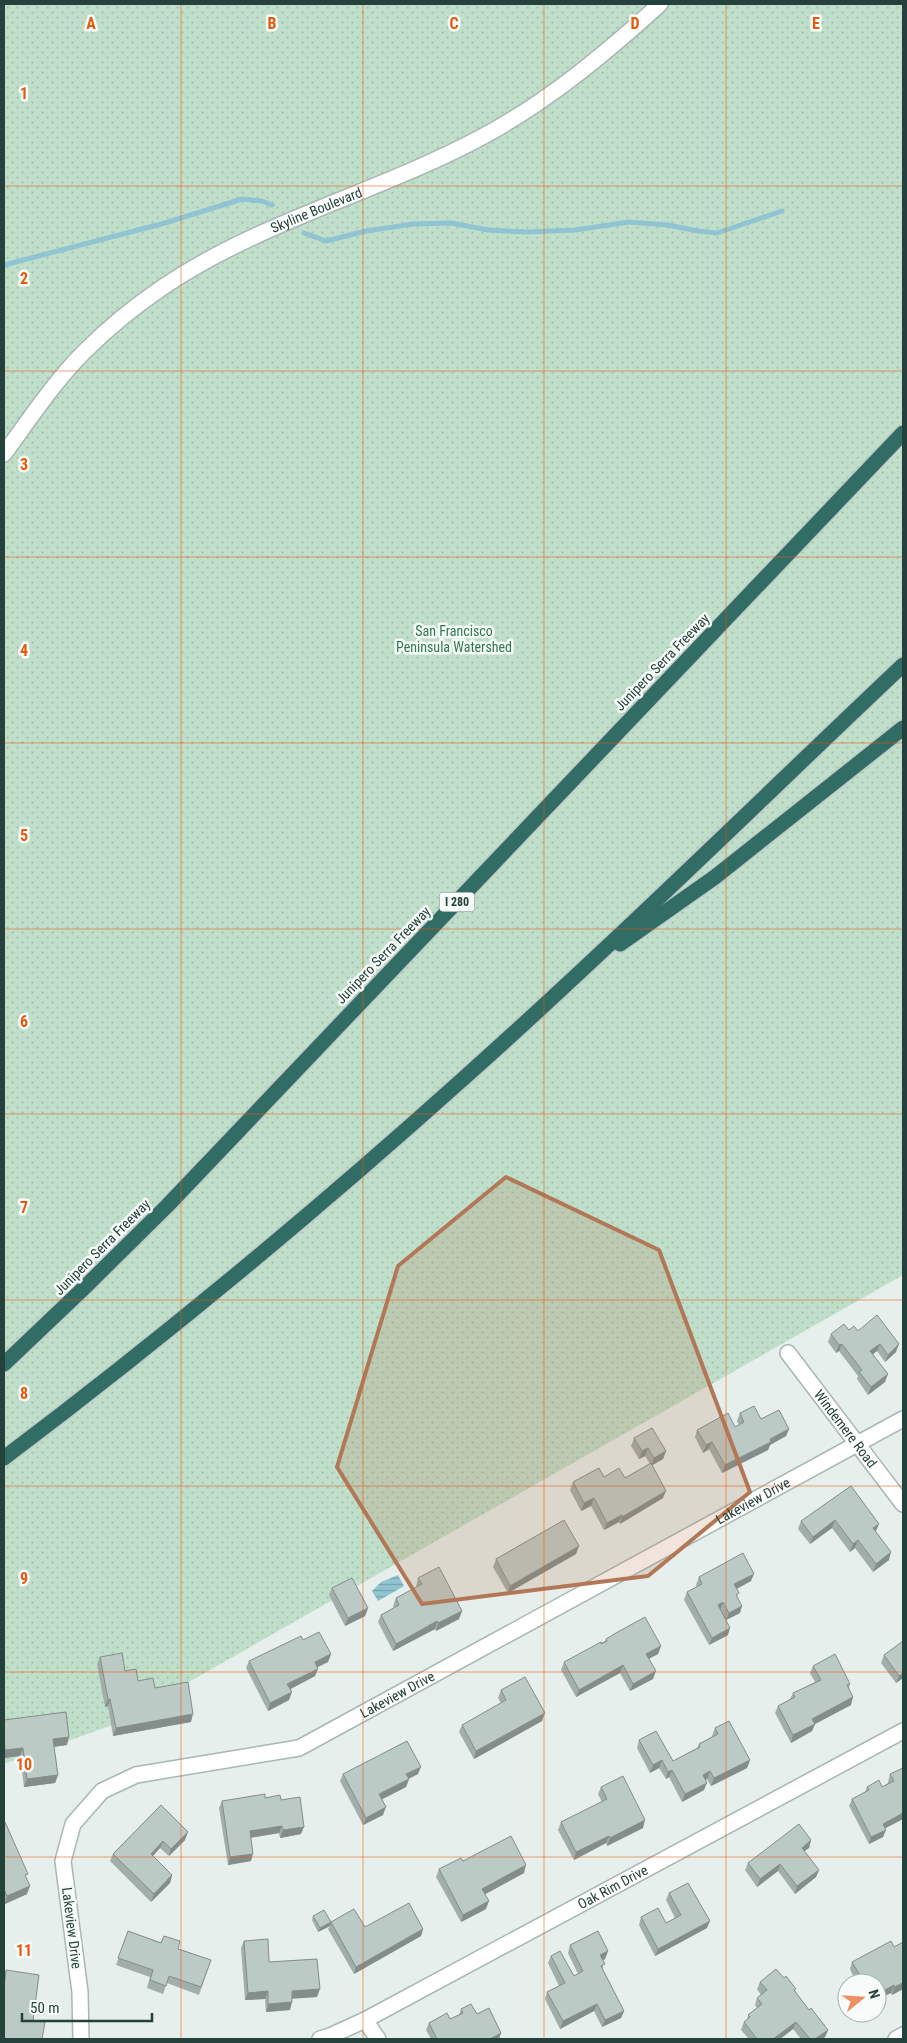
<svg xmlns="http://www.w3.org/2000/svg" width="907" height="2043" font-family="'Roboto Condensed',sans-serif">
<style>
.green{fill:url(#green-dots)}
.water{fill:url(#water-rules)}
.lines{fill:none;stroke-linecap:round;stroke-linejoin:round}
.stream{stroke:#90c4d2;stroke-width:5}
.minor-casing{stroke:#a8b7b3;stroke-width:18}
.highway-casing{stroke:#c2cac8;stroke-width:18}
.minor{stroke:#fff;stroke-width:15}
.highway{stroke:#316d64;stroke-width:15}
.wall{fill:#a1aea9}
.shaded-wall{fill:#838d8a}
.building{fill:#bbcac5;stroke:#838d8a}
.marked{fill:#b27757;fill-opacity:0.2;stroke:#b27757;stroke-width:4;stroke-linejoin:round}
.grid{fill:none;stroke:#e8590c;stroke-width:1;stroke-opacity:0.55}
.labels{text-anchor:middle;stroke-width:5;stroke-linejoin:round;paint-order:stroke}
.shield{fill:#f7fbf9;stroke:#647974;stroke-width:1}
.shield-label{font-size:12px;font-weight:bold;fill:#25413b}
.street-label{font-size:14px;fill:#25413b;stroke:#f7fbf9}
.park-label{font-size:14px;fill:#2f784f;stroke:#f7fbf9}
.grid-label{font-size:16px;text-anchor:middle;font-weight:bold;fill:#e8590c;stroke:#f7fbf9;stroke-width:5;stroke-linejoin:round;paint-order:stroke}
</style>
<defs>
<pattern id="green-dots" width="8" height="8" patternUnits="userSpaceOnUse" patternTransform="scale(1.25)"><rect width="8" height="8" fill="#c0dfca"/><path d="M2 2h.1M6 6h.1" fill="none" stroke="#a5c1ae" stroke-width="1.8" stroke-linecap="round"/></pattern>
<pattern id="water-rules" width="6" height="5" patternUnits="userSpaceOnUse" patternTransform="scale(1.25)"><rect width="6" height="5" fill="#90c4d2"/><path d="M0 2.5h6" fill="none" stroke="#75a1ac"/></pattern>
</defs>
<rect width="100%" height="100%" fill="#e6efeb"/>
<!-- green -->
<path class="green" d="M4,4H903V1275L115,1724L4,1764Z"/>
<!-- water -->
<path class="water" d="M398,1575L404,1586L378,1601L372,1591L381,1582Z"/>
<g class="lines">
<!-- stream -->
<g class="stream">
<path d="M304,233L326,241L366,231L413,224L451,223L488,230L526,232L575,230L629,222L668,225L698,231L717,233L782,211"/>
<path d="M4,265L165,223L242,199L262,201L272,205"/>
</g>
<defs>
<g id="minor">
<path id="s1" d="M4,454C29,420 54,382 84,352C108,328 135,306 163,287C259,222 376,193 478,139C545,104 605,54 660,4"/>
<path id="s2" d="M788,1353L903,1504"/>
<path d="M365,2020L378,2039"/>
<path id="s3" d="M81,2039L80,1992L63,1861L73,1824L102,1791L136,1775L299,1748L903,1419"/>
<path id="s4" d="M320,2039L330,2036L365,2020L903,1731"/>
<path d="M896,2039L903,2035"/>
</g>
<g id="highway">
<path d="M620,944L715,877L903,728"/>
<path d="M4,1364L85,1287L167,1206L903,433"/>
<path d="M4,1458C163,1338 316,1211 464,1078C614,944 757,803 903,665"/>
</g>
</defs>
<!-- minor casing -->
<use href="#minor" class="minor-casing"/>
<!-- highway casing -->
<use href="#highway" class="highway-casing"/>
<!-- minor -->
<use href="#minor" class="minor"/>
<!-- highway -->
<use href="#highway" class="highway"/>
</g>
<!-- wall -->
<g class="wall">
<path d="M849,1330L858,1331L896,1352L885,1362L877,1351L873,1354L885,1382L868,1395L857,1379L858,1376L839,1351L836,1353L828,1342L831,1334Z"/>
<path d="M740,1413L761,1419L789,1429L786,1436L770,1445L768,1450L722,1473L709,1449L703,1453L695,1437L697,1430L735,1427L739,1425L737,1421Z"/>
<path d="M634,1438L666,1451L663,1459L652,1465L663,1498L620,1524L619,1522L604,1530L591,1506L581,1511L570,1490L573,1482L604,1477L625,1478L650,1464L645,1456L639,1459L631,1446Z"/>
<path d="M851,1486L876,1531V1532L889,1560L873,1572L855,1548L850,1552L832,1528L810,1544L798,1529L801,1521Z"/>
<path d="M576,1554L508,1593L493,1567L496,1559Z"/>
<path d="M699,1577L751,1581L736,1589L740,1613L726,1620L728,1635L709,1645L684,1600L687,1592L697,1587L696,1585Z"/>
<path d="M418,1578L462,1611L459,1619L436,1631L435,1629L393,1651L378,1622L381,1615L394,1608L393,1606L396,1598L417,1587L416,1586Z"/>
<path d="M332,1588L368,1608L365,1616L345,1626L329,1595Z"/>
<path d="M606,1639L661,1646L658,1654L649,1659L653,1679L630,1691L620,1673L576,1697L561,1670L564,1662L605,1641Z"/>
<path d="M303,1640L331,1654L328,1662L317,1667L315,1676L290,1689L289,1700L268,1711L246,1668L249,1661Z"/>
<path d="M884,1655L903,1678L896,1683L881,1663Z"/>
<path d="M100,1657L125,1671L191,1722L113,1736L108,1706L105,1707L97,1664Z"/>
<path d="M813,1666L850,1684L849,1688L851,1705L815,1724L812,1731L791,1743L775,1713L778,1706L790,1699L793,1693L815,1682L810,1673Z"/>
<path d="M501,1690L542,1721L474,1759L459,1732L462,1725L501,1703L498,1698Z"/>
<path d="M4,1720L67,1745L54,1747L58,1775L55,1783L24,1787L20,1756L4,1758Z"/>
<path d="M715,1728L750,1760L747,1768L711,1786L707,1779L705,1780L704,1790L682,1802L669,1777L666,1779L659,1768L650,1773L637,1748L639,1740L673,1761L697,1748L699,1744L713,1736H712Z"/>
<path d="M903,1768V1819L885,1828L883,1837L869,1844L849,1806L852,1799L865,1792L867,1787H882L888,1783V1782L890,1774Z"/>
<path d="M343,1774H418L409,1779L406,1787L382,1799L383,1815L363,1825L340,1781Z"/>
<path d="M601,1787L643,1828L607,1846L606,1843L574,1860L558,1830L561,1822L602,1802L598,1794Z"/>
<path d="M265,1798L281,1800L301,1834L280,1838L279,1833L251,1838V1861L228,1865L219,1808L222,1801Z"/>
<path d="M161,1805L185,1840L169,1856L160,1848L153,1856L172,1875L170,1883L151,1902L110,1861L113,1854Z"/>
<path d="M4,1823L26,1879L27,1894L5,1904L4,1902Z"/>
<path d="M811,1840L809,1848L804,1851L819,1870L816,1877L795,1894L778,1871L757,1887L745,1870L748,1863Z"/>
<path d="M463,1861L524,1873L485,1894L486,1909L461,1922L436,1877L439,1869Z"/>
<path d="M669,1893L707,1928L655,1956L639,1925L641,1917L666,1923L675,1918L666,1900Z"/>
<path d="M313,1916L331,1922L365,1927L423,1929L421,1936L354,1974L328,1929L330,1926L318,1932L312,1920Z"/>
<path d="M128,1931L211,1960L199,1995L167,1983L163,1994L147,1988L150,1977L116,1965Z"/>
<path d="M244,1941L269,1962L317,1997L292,1998L290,2010L266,2012L265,1999L245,2000L241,1948Z"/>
<path d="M570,1945L608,1951L605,1959L603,1960V1970L624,2011L621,2018L602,2027L594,2011L560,2029L545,1999L547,1992L559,1986L548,1963L551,1956L574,1976L578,1974L568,1953Z"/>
<path d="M852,1962L903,1989L892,1995L891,1993L884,1996L883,2000L877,2003V1983H852L854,1978L850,1969Z"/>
<path d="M760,1982L795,1992L809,2010L828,2030L825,2037L822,2039H801L793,2029L780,2039H749L741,2030L744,2022L747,2020L748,2015L757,2008L755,2005L757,1998L761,1995L757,1989Z"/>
<path d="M461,2009L477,2014L501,2033L499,2039H431L426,2030L429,2023L450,2019L459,2015Z"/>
</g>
<!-- shaded-wall -->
<g class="shaded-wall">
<path d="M842,1344L839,1351L836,1353L839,1345Z"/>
<path d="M880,1344L877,1351L868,1358L870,1351Z"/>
<path d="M899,1344L896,1352L885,1362L888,1355Z"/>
<path d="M888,1374L885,1382L868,1395L871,1387Z"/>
<path d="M789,1429L786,1436L770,1445L768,1450L722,1473L725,1465Z"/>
<path d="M712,1442L709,1449L703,1453L706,1445Z"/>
<path d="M648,1448L645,1456L639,1459L642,1451Z"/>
<path d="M666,1451L663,1459L651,1466L654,1458Z"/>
<path d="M666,1491L663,1498L620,1524L622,1517Z"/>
<path d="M594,1498L591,1506L581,1511L584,1503Z"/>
<path d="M622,1515L619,1522L604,1530L607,1523Z"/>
<path d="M835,1520L832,1528L810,1544L813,1537Z"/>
<path d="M879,1524L876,1531L870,1536L873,1528Z"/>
<path d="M858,1540L855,1548L850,1552L853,1544Z"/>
<path d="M579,1546L576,1554L508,1593L510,1586Z"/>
<path d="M891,1552L889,1560L873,1572L876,1564Z"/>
<path d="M754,1574L751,1581L731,1592L734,1584Z"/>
<path d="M723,1602L720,1610L718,1605Z"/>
<path d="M742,1606L740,1613L726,1620L729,1613Z"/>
<path d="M368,1608L365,1616L345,1626L348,1618Z"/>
<path d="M462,1611L459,1619L436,1631L438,1623Z"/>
<path d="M437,1621L435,1629L393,1651L396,1644Z"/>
<path d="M730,1628L728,1635L709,1645L712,1638Z"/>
<path d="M661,1646L658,1654L644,1661L646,1654Z"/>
<path d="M331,1654L328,1662L312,1670L315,1662Z"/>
<path d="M623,1665L620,1673L576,1697L579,1690Z"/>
<path d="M318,1669L315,1676L285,1692L287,1684Z"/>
<path d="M656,1671L653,1679L630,1691L633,1684Z"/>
<path d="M903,1673V1678L896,1683L899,1676Z"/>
<path d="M292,1692L289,1700L268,1711L270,1703Z"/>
<path d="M853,1697L851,1705L815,1724L812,1731L791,1743L793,1735L812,1719Z"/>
<path d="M108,1699H110L108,1706L105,1707Z"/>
<path d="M545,1713L542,1721L474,1759L476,1751Z"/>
<path d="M193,1714L191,1722L113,1736L116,1728Z"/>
<path d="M69,1737L67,1745L51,1747L53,1739Z"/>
<path d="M23,1748L20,1756L4,1758L5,1750Z"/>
<path d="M662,1760L659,1768L650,1773L653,1765Z"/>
<path d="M750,1760L747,1768L711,1786L714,1778Z"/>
<path d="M421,1767L418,1774L403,1781L406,1774Z"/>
<path d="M672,1770L669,1777L666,1779L668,1772Z"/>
<path d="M710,1771L707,1779L700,1783L703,1775Z"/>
<path d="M58,1775L55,1783L24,1787L27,1779Z"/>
<path d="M409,1779L406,1787L377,1802L379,1794Z"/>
<path d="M707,1783L704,1790L682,1802L685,1794Z"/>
<path d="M386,1807L383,1815L363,1825L366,1818Z"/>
<path d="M903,1813V1819L880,1831L883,1824Z"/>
<path d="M645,1820L643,1828L607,1846L610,1838Z"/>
<path d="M282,1826L279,1833L247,1838L250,1831Z"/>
<path d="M304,1827L301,1834L280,1838L283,1830Z"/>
<path d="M886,1830L883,1837L869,1844L871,1837Z"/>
<path d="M188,1832L185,1840L169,1856L171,1849Z"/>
<path d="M609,1836L606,1843L574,1860L576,1852Z"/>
<path d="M811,1840L809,1848L799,1855L802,1848Z"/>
<path d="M163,1841L160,1848L148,1861L151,1854Z"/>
<path d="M253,1854L251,1861L228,1865L230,1857Z"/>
<path d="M780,1864L778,1871L757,1887L760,1879Z"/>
<path d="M526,1865L524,1873L480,1897L482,1889Z"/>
<path d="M819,1870L816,1877L795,1894L797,1886Z"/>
<path d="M172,1875L170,1883L151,1902L154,1894Z"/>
<path d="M30,1886L27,1894L5,1904L7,1896Z"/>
<path d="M489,1901L486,1909L461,1922L463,1915Z"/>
<path d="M710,1921L707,1928L655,1956L658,1949Z"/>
<path d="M331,1922L330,1926L318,1932L320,1928Z"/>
<path d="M423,1929L421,1936L354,1974L356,1967Z"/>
<path d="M608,1951L605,1959L598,1963L600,1955Z"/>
<path d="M903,1983V1989L892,1995L894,1987Z"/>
<path d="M894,1985L891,1993L884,1996L883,2000L877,2003V1997L885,1990Z"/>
<path d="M320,1989L317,1997L289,1999L292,1991Z"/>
<path d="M268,1991L265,1999L245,2000L248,1993Z"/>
<path d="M292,2002L290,2010L266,2012L268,2004Z"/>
<path d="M597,2004L594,2011L560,2029L563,2021Z"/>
<path d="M624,2011L621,2018L602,2027L605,2020Z"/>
<path d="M796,2022L793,2029L780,2039H773Z"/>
<path d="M828,2030L825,2037L822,2039H815Z"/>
<path d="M501,2033L499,2039H490Z"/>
</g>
<!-- building -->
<g class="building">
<path d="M877,1315L899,1344L888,1355L880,1344L870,1351L888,1374L871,1387L859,1372L862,1370L842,1344L839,1345L831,1334L844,1324L849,1330L854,1326L858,1331Z"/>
<path d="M754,1406L761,1419L779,1410L789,1429L770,1439L771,1442L725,1465L712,1442L706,1445L697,1430L728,1413L735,1427L744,1422L740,1413Z"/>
<path d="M652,1428L666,1451L654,1458L648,1448L642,1451L634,1438Z"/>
<path d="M651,1463L666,1491L622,1517V1515L607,1523L594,1498L584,1503L573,1482L599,1468L604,1477L619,1468L625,1478Z"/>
<path d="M851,1486L879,1524L873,1528L891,1552L876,1564L858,1540L853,1544L835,1520L813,1537L801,1521Z"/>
<path d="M564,1520L579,1546L510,1586L496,1559Z"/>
<path d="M743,1553L754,1574L734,1584L739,1593L736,1595L742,1606L729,1613L723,1602L718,1605L730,1628L712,1638L687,1592L702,1584L699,1577Z"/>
<path d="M439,1567L462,1611L438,1623L437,1621L396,1644L381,1615L399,1605L396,1598L422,1584L418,1578Z"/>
<path d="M352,1578L368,1608L348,1618L332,1588Z"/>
<path d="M645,1617L661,1646L646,1654L656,1671L633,1684L623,1665L579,1690L564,1662L601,1642V1644L607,1641L606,1639L616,1633Z"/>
<path d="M319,1632L331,1654L315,1662L318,1669L287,1684L292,1692L270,1703L249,1661L301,1636L303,1640Z"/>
<path d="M903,1641V1673L899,1676L884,1655Z"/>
<path d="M122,1653L125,1671L136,1669L138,1681L153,1678L155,1688L188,1682L193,1714L116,1728L110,1699H108L100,1657Z"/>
<path d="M835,1654L850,1684L847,1685L853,1697L812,1719L815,1724L793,1735L778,1706L795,1697L793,1693L821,1680L813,1666Z"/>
<path d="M525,1677L545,1713L476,1751L462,1725L506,1700L501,1690Z"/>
<path d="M66,1712L69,1737L53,1739L58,1775L27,1779L23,1748L5,1750L4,1737V1720Z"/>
<path d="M729,1721L750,1760L714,1778L710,1771L703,1775L707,1783L685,1794L672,1770L668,1772L662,1760L653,1765L639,1740L656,1731L673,1761L700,1747L699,1744L718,1734L715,1728Z"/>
<path d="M407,1741L421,1767L406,1774L409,1779L379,1794L386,1807L366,1818L343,1774Z"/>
<path d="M903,1768V1813L883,1824L886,1830L871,1837L852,1799L869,1790L867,1787L879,1780L882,1787L894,1781L890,1774Z"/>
<path d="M623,1776L645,1820L610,1838L609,1836L576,1852L561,1822L607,1799L601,1787Z"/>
<path d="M265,1794V1798L280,1795L281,1800L300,1797L304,1827L283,1830L282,1826L250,1831L253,1854L230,1857L222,1801Z"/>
<path d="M161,1805L188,1832L171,1849L163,1841L151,1854L172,1875L154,1894L113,1854Z"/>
<path d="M5,1822L28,1874L25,1875L30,1886L7,1896L4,1889V1823Z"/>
<path d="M799,1824L811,1840L802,1848L819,1870L797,1886L780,1864L760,1879L748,1863Z"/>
<path d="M511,1836L526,1865L482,1889L489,1901L463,1915L439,1869L461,1858L463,1861Z"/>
<path d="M688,1883L710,1921L658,1949L641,1917L658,1908L666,1923L681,1915L669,1893Z"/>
<path d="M409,1903L423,1929L356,1967L331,1922L354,1909L365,1927Z"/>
<path d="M324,1910L331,1922L320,1928L313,1916Z"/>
<path d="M128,1931L161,1943L164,1936L180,1941L178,1949L211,1960L201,1987L169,1976L166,1986L150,1980L153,1970L118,1958Z"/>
<path d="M598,1931L608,1951L600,1955L605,1964L601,1966L624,2011L605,2020L597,2004L563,2021L547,1992L565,1983L551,1956L560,1951L574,1976L583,1971L570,1945Z"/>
<path d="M268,1939L269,1962L317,1959L320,1989L292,1991V2002L268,2004V1991L248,1993L244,1941Z"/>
<path d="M891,1941L894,1947L903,1942V1983L894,1987V1985L885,1990L886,1992L877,1997V1983H858L855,1976L859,1974L852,1962Z"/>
<path d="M776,1969L784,1978L786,1976L796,1989L794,1990L809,2010L811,2008L828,2030L815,2039H810L796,2022L773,2039H757L744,2022L750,2017L748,2015L762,2004L757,1998L767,1990L760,1982Z"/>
<path d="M6,1970L39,1975L33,2021L45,2022L42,2039H4V1987Z"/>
<path d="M471,2004L477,2014L489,2008L501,2033L490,2039H437L429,2023L447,2013L450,2019L463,2013L461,2009Z"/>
</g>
<!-- marked area -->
<path class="marked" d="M506,1177L659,1250L750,1492L648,1576L422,1604L337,1467L398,1266Z"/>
<!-- grid -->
<path class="grid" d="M181,4V2039M363,4V2039M544,4V2039M726,4V2039M4,186H903M4,371H903M4,557H903M4,743H903M4,929H903M4,1114H903M4,1300H903M4,1486H903M4,1672H903M4,1857H903"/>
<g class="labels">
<!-- shield labels -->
<rect class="shield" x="439.5" y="892.5" width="35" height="19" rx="4"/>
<g class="shield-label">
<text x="457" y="906">I 280</text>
</g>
<!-- street labels -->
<g class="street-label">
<text dy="5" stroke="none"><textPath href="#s1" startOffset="404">Skyline Boulevard</textPath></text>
<text transform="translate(662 662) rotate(-46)" y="5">Junipero Serra Freeway</text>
<text transform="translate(383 955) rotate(-46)" y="5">Junipero Serra Freeway</text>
<text transform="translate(102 1247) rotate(-45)" y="5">Junipero Serra Freeway</text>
<text dy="5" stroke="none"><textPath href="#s2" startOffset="95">Windemere Road</textPath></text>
<text dy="5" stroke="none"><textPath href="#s3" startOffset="981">Lakeview Drive</textPath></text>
<text dy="5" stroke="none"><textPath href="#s3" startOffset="576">Lakeview Drive</textPath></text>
<text dy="5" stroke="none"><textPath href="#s4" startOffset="330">Oak Rim Drive</textPath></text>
<text transform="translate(72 1928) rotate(83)" y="5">Lakeview Drive</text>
</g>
<!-- park labels -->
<g class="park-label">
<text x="454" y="636">San Francisco<tspan x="454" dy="16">Peninsula Watershed</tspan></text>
</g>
</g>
<g class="grid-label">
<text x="91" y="29">A</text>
<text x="272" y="29">B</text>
<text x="454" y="29">C</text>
<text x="635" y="29">D</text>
<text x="816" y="29">E</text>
<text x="24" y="99">1</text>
<text x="24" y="284">2</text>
<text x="24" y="470">3</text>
<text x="24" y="656">4</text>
<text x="24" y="841">5</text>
<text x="24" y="1027">6</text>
<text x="24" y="1213">7</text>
<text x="24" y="1399">8</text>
<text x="24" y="1584">9</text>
<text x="24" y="1770">10</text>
<text x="24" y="1956">11</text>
</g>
<!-- border -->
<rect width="907" height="2043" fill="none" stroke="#25413b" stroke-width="10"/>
<!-- north arrow -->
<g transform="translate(862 1998) rotate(72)"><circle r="24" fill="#f7fbf9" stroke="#a3b1ad"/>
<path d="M0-4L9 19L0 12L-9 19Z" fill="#ef8e63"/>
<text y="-8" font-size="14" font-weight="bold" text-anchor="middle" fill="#25413b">N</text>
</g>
<!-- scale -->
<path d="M22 2013v8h130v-8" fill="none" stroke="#25413b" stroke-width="2.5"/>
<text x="30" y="2013" font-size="15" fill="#25413b" stroke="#f7fbf9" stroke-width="4" paint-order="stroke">50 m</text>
</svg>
